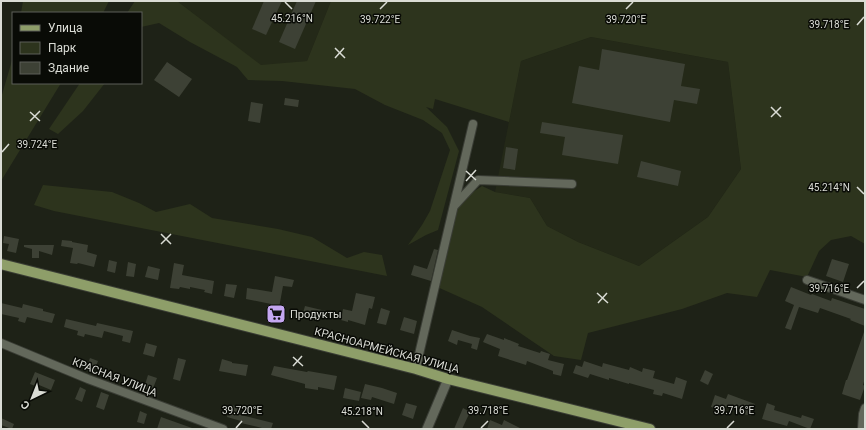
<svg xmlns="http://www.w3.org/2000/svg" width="866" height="430" font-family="Roboto,sans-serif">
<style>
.built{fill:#242918}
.green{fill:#2d341d}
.building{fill:#3d4135}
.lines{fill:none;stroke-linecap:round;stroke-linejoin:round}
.minor-casing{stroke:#3a3d35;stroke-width:10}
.tertiary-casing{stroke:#3a3d35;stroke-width:11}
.primary-casing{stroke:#3a3d35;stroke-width:12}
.minor{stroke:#63685b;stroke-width:8}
.tertiary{stroke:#63685b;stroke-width:9}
.primary{stroke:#8e9e69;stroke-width:10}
.ticks{fill:none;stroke:#dadcd5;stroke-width:1.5}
.labels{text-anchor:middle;stroke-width:3;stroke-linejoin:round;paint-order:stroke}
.poi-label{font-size:11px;fill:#dadcd5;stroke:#090b06;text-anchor:start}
.street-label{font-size:11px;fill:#dadcd5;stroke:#090b06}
.ticks-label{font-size:10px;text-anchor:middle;fill:#dadcd5;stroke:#090b06;stroke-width:3;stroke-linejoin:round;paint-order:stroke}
</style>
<rect width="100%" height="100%" fill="#1e2217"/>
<!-- built -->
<g class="built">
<path d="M177,1H331L307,61L261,66Z"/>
<path d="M591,37L728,62L741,169L708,217L639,266L578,242L547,226L530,198L495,192L521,61Z"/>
</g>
<!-- green -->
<g class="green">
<path d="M23,1H109L103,13H21Z"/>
<path d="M135,1H177L261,65L307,61L331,1H865V244L851,236L831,240L819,251L807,277L770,270L757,297L727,293L682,309L588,333L581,360L554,356L482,307L435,286L454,205L482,186L495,192L530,198L547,226L578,242L639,266L708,217L741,169L728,62L591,37L521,61L509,122L435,99L433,109L426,107L447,127L459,151L438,230L426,235L408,245L422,225L430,211L450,150L442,133L423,120L385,105L355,89L282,81L248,80L237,67L190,42L159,23L141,27V13H127Z"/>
<path d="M13,57V83H61L1,181V98Z"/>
<path d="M80,83H105L83,111L58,134L49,129Z"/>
<path d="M43,185L112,192L139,203L156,212L190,204L212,218L278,229L312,237L347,258L364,252L382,255L387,276L54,211L34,205Z"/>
</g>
<!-- building -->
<g class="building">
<path d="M264,1H282L266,35L252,29Z"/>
<path d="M297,1H316L295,49L279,42Z"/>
<path d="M602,49L685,64L681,86L700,89L697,104L674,100L670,122L572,103L579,66L599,70Z"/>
<path d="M167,62L192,79L179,97L154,80Z"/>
<path d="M285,98L299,100L298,107L284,105Z"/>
<path d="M251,102L263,104L260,123L248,121Z"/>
<path d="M542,122L623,135L618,164L562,155L565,137L540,133Z"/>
<path d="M506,147L518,149L515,170L503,168Z"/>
<path d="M641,161L681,171L678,186L637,177Z"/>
<path d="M4,236L19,239L16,253L7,251L9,244L3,243Z"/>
<path d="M62,240L72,241V242L88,245L87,252L97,255L94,267L78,263L77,264L70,263L73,248L61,246Z"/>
<path d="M24,245H54L52,255L39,251V258H32V249L24,247Z"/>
<path d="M434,249L438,250L431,281L411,275L414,265L427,269Z"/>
<path d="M832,259L849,264L843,282L826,276Z"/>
<path d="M109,260L117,262L115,273L107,271Z"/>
<path d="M128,262L136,264L134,277L126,276Z"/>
<path d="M174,263L184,265L182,275L214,281L212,294L204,292L205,290L190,287V289L180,287L179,289L170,288Z"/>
<path d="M148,266L160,269L158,280L145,277Z"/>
<path d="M275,276L294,280L292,287L283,286L279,308L283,309L281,320L269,318L271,304L246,299L247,288L272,292Z"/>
<path d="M226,284L237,285L234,298L224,296Z"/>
<path d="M791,287L811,295L812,294L831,301L832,298L865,309V326L850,320L851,319L820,308L818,313L799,307L791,330L785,328L794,305L785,301Z"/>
<path d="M356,293L375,297L372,309L369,308L365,325L348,320V322L341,320L343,309L352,311Z"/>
<path d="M1,303L22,308L23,304L43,309V311L55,314L52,323L27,317L25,323L18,321L19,318L1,314Z"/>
<path d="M305,306L326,311L325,317L303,313Z"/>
<path d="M381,308L390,311L386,325L377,323Z"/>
<path d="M404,317L417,321L414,334L400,330Z"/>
<path d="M66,319L96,326L97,323L133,331L130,343L122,341L123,336L104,331L102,338L85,334L84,337L77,335L78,331L64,327Z"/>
<path d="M452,330L470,336L480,338L477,350L471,348L472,344L458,340L457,345L448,341Z"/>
<path d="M864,332H865V378L863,385L865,386L860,400L842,394L846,380H847Z"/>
<path d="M487,334L504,340V338L519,344L518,346L540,353L541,351L550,354L548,360L564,364L561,376L553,374V371L527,361L526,365L498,356L500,349L483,342Z"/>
<path d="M146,343L157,346L154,357L143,354Z"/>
<path d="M90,358L98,361L94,372L86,369Z"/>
<path d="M178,358L186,360L180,381L173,379Z"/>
<path d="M222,359L232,362V363L248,365L246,376L219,371Z"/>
<path d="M584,361L602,367L603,363L629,370L630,367L642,372L643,368L655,371L653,378L674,384L676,377L687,381L682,399L663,393L662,396L653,394L654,390L629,383V384L609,378V380L590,374L588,378L573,373L576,365L582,367Z"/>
<path d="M274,366L307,372L308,371L337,376L334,390L318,387V390L305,388V384L271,375Z"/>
<path d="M705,370L713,374L708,385L700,381Z"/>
<path d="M35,372L55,380L51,390L39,385L38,387L30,384Z"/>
<path d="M148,375L157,378L152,391L144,388Z"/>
<path d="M365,384L382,388L397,393L394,404L372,397L371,400L361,398Z"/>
<path d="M80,387L86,390L82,402L75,399Z"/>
<path d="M345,388L361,392L359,401L343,398Z"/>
<path d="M101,392L109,395L104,410L96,407Z"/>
<path d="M728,394L755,404L751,416L744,414L745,410L730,405L729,408L723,406L722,410L711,407L715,395L726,399Z"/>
<path d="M406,403L417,406L413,419L402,415Z"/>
<path d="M767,403L775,406L774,410L801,418L802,415L814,419L810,429L789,421L787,426L762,419Z"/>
<path d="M231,405L239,407L237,414L273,423L271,429H266L241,423V421L227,417Z"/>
<path d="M463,408L470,412L462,429H454Z"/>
<path d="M140,411L147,414L144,424L137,422Z"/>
<path d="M161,417L192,428V429H157Z"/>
<path d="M1,418L14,424L12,429L1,425Z"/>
<path d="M490,420L502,425L504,420L522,429H487Z"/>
</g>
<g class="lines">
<defs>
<g id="minor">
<path d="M455,205L478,180L572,184"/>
<path d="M807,280L865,300"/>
<path d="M1,343L88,379L223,429"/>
<path d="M416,369L420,350L473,124"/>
<path d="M862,429L863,414L865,408"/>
</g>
<path id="tertiary" d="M427,429L448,379"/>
<path id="primary" d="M1,264L416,369L448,379L650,429"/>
</defs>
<!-- minor casing -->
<use href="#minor" class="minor-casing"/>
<!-- tertiary casing -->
<use href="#tertiary" class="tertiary-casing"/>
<!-- primary casing -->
<use href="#primary" class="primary-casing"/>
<!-- minor -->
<use href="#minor" class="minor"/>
<!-- tertiary -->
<use href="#tertiary" class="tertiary"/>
<!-- primary -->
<use href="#primary" class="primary"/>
</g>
<!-- ticks -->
<path class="ticks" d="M285,2L292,9M380,9L387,2M626,9L633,2M857,25L864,17M335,48L345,58M335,58L344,48M771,107L781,117M30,112L40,121M771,117L781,107M30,121L40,111M2,152L9,144M466,171L476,180M466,181L476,170M857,187L864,194M161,234L171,244M161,244L171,234M857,288L864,281M597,293L608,303M598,303L607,293M293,357L303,366M293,366L302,356M362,421L369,428M236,428L242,421M481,428L488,421M727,428L734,421"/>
<!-- icons -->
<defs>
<symbol id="supermarket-square" viewBox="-11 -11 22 22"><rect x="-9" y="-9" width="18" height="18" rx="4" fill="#c5a7f1" stroke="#090b06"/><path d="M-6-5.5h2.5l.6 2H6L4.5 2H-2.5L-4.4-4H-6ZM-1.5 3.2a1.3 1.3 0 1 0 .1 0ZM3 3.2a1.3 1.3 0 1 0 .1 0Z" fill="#111"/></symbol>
</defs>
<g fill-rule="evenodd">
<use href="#supermarket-square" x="265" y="303" width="22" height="22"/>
</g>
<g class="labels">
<!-- poi labels -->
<g class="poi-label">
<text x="290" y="318">Продукты</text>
</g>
<!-- street labels -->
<g class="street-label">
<text transform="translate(387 350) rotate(15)" y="4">КРАСНОАРМЕЙСКАЯ УЛИЦА</text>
<text transform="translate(115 377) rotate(21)" y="4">КРАСНАЯ УЛИЦА</text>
</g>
</g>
<g class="ticks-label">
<text x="292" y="22">45.216°N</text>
<text x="380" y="23">39.722°E</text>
<text x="626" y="23">39.720°E</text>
<text x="829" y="28">39.718°E</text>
<text x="37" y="148">39.724°E</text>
<text x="829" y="191">45.214°N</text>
<text x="829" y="292">39.716°E</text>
<text x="242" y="414">39.720°E</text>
<text x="488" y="414">39.718°E</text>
<text x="734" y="414">39.716°E</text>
<text x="362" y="415">45.218°N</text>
</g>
<!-- border -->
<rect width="866" height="430" fill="none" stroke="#dadcd5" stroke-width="4"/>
<!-- legend -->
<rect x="12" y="12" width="130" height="72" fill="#090b06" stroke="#5d5f59"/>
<rect x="20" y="25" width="20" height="6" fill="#8e9e69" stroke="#5d5f59"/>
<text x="48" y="32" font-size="12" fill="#dadcd5">Улица</text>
<rect x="20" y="42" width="20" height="12" fill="#2d341d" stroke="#5d5f59"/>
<text x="48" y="52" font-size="12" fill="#dadcd5">Парк</text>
<rect x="20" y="62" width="20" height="12" fill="#3d4135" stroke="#5d5f59"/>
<text x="48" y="72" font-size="12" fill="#dadcd5">Здание</text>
<!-- north arrow -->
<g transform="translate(32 398) rotate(223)" stroke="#090b06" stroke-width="3" paint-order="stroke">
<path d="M0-3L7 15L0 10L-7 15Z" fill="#dadcd5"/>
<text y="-6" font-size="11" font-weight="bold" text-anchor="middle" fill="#dadcd5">С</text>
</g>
</svg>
